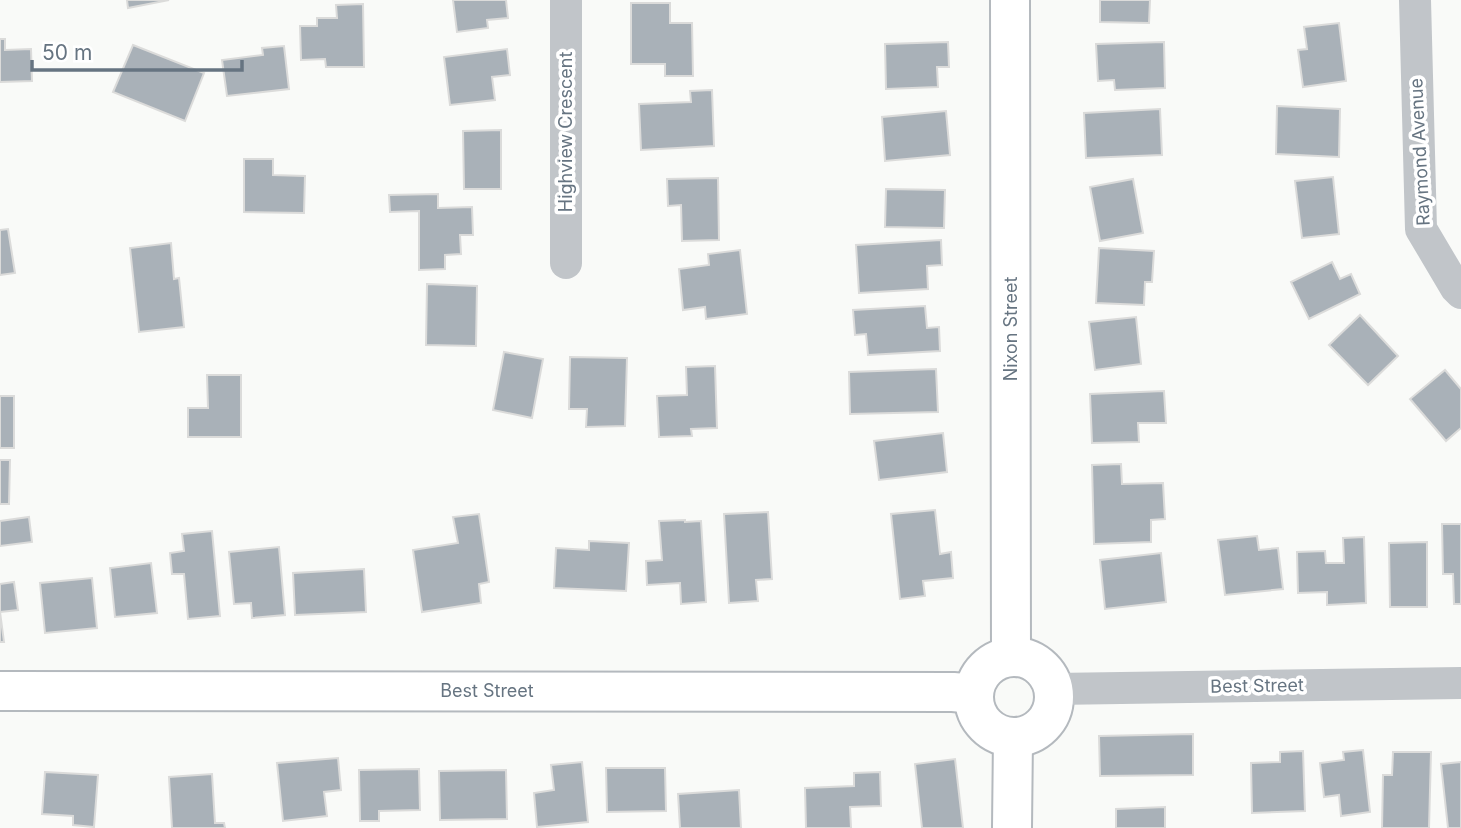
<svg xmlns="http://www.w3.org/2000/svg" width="1461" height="828" font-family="Inter,sans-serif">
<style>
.building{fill:#a9b1b8;stroke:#dbdbda;stroke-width:2}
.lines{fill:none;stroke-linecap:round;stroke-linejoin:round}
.secondary-casing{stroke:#b4b9be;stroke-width:42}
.street{stroke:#c1c5c9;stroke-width:32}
.secondary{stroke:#fff;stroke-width:38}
.labels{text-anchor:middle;stroke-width:7;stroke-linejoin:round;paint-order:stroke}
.street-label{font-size:18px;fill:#667481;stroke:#fff}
</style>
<rect width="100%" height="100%" fill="#f9faf8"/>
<!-- building -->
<g class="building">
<path d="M127,0H169L128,8Z"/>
<path d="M453,0H506L508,18L487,20L488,28L457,32Z"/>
<path d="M1100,0H1150L1149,23L1100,22Z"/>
<path d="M631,3H670V23H692L693,76H665V64H631Z"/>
<path d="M363,4L364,67H326L325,59L301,60L300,26H317V18H337L336,5Z"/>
<path d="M1339,23L1346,81L1303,87L1298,50L1307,49L1304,27Z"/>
<path d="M0,39H5V50L31,49L32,81L0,82Z"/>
<path d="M948,42L949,67H937L938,87L886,89L885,44Z"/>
<path d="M1164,42L1165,88L1115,90L1114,80L1098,81L1096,44Z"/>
<path d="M133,45L204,73L185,121L113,92Z"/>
<path d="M284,46L289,89L227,96L222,60L263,55L262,48Z"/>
<path d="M507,49L510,75L492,77L495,100L450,105L444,57Z"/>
<path d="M712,90L714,146L641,150L639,104L691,102L690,91Z"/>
<path d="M1277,106L1340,109L1339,157L1276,154Z"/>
<path d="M1160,109L1162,155L1086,158L1084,113Z"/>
<path d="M946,111L950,155L885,161L882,117Z"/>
<path d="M501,130V189H464L463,131Z"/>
<path d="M244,159H273V175L305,176L304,213L244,212Z"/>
<path d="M1333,177L1339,234L1302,238L1295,181Z"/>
<path d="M718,178L719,240L682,241L681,205L668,206L667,179Z"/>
<path d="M1133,179L1143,233L1100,241L1090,187Z"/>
<path d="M886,189L945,190L944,228L885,227Z"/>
<path d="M438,194V208L472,207L473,235H460L461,254L445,255V269L419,270V211L390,212L389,195Z"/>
<path d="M8,229L15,273L0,275V230Z"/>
<path d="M941,240L942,265L927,266L928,289L859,293L856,245Z"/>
<path d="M171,243L174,279L179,278L184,327L139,332L130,248Z"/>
<path d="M1099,248L1154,251L1152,282H1145L1144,305L1096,303Z"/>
<path d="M740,250L747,314L706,319L705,307L683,310L679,269L709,265L708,254Z"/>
<path d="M1332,262L1340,279L1351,274L1360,294L1309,319L1291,282Z"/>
<path d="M427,284L477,286L476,346L426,345Z"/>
<path d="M925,306L927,328L939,327L940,351L868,355L866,334L855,335L853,310Z"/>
<path d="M1360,315L1398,356L1368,385L1329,345Z"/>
<path d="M1136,317L1141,364L1095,370L1089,322Z"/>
<path d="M504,352L543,359L532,418L493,410Z"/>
<path d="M570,357L627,358L625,426L586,427L587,409H569Z"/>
<path d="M715,366L717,428L691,429L692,436L659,437L657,396L687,395L686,367Z"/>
<path d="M936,369L938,412L850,414L849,372Z"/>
<path d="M1445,370L1461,389V428L1446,441L1410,399Z"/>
<path d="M207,375H241V437H188V408H208Z"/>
<path d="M1164,391L1166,423H1138L1139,442L1092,443L1090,394Z"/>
<rect x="0" y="396" width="14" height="52"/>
<path d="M943,433L947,472L879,480L874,441Z"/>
<path d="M0,460H10L9,504H0Z"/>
<path d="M1121,464L1122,484L1163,483L1165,519L1151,520V542L1094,544L1092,465Z"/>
<path d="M935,510L940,554L951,552L953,578L923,581L925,596L900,599L891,514Z"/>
<path d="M768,512L772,579L756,580L758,601L729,603L724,514Z"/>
<path d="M479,514L489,582L479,584L481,603L422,612L413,550L458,543L453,517Z"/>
<path d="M29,517L32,542L0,546V521Z"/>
<path d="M685,520V522L701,521L706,602L681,604L680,583L647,585L646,561L662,560L659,521Z"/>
<path d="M1442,524H1461V604H1454L1453,574H1443Z"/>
<path d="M212,531L220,616L188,619L184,574H172L170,553L184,551L182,534Z"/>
<path d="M1257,536L1259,550L1278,548L1283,589L1225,595L1218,540Z"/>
<path d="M1364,537L1366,603L1327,605V592L1298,593L1297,552L1325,551L1326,563H1344L1343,538Z"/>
<path d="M589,541L629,543L626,591L554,588L556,548L589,550Z"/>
<path d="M1427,542V607H1390L1389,543Z"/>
<path d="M279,547L285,615L252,618L251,603L234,604L229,552Z"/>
<path d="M1161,553L1166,602L1105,609L1100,560Z"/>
<path d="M151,563L157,613L115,617L110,568Z"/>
<path d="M364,569L366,612L295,615L293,573Z"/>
<path d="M92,578L97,628L45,633L40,583Z"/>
<path d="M14,582L18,610L0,612L4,642H0V584Z"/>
<path d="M1193,734V775L1100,776L1099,736Z"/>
<path d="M1363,750L1370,812L1341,816L1339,795L1324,797L1320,763L1344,760L1343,752Z"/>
<path d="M1303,751L1305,811L1252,813L1251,763L1280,762V752Z"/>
<path d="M1393,752H1431L1429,828H1382L1383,775H1392Z"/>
<path d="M338,758L341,790L324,792L327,816L283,821L277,763Z"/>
<path d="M955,759L963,828H922L915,764Z"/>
<path d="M582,762L588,822L537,827L534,793L554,790L551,765Z"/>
<path d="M1461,762V828H1448L1441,764Z"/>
<path d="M606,768H665L666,811L607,812Z"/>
<path d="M419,769L420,810L379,811V821H360L359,770Z"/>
<path d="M506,770L507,819L440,820L439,771Z"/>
<path d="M45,772L98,775L94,827L73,825V816L42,814Z"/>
<path d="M880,772L881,806L850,807L851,828H806L805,788L854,786V773Z"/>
<path d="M212,774L215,823H224L225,828H172L169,777Z"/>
<path d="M739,790L741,828H680L678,794Z"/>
<path d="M1165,807V828H1116V809Z"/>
</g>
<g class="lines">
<defs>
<g id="secondary">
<path d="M1010,0L1011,657"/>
<circle cx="1014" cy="697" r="40"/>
<path d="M0,691L953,692L974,694"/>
<path d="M1012,828L1013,737"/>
</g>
</defs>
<!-- secondary casing -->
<use href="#secondary" class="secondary-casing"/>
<!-- street -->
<g class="street">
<path d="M566,0V263"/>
<path d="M1415,0L1421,229L1456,288L1461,293"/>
<path d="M1054,689L1461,683"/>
</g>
<!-- secondary -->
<use href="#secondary" class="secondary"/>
</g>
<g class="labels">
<!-- street labels -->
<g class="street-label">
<text transform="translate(566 132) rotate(-90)" y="6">Highview Crescent</text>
<text transform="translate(1420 152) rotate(-93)" y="6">Raymond Avenue</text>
<text transform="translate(1011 329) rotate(-90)" y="6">Nixon Street</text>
<text transform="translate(1257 686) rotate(-1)" y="6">Best Street</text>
<text x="487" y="697">Best Street</text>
</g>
</g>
<!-- scale -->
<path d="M32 60v10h210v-10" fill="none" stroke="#667481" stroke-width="3.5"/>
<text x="42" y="60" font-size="21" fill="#667481" stroke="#ffffff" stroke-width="5" paint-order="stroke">50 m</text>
</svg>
